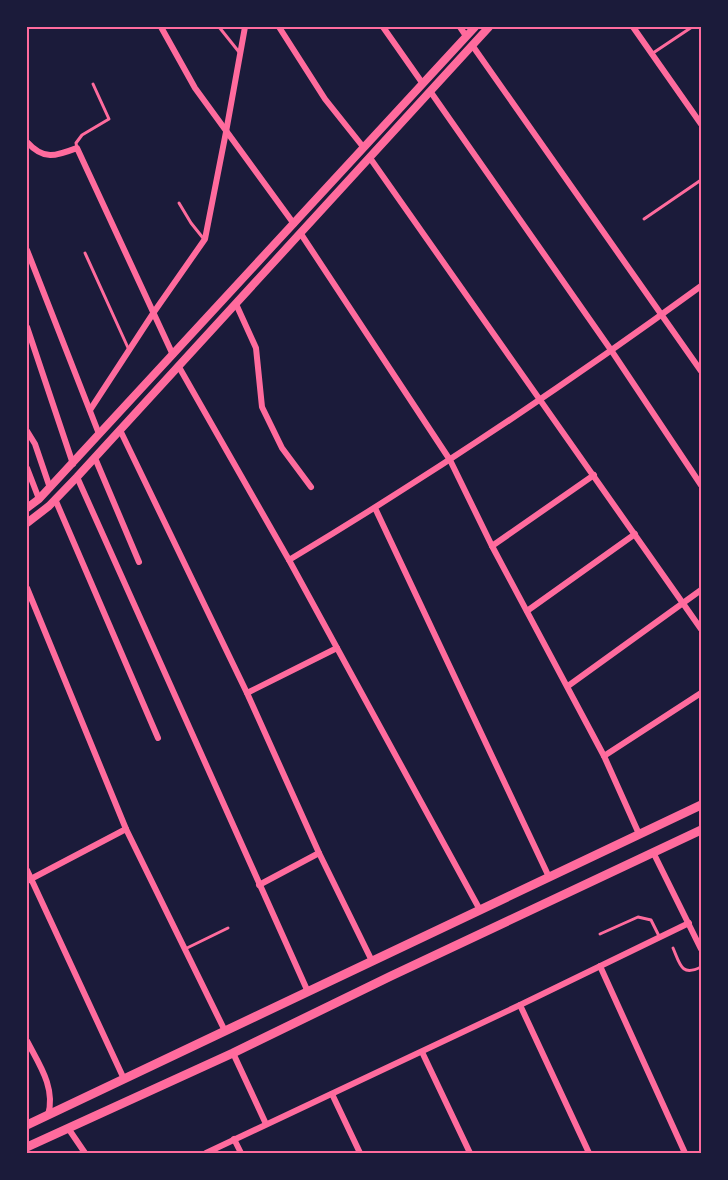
<svg xmlns="http://www.w3.org/2000/svg" width="728" height="1180" font-family="Overpass,sans-serif">
<style>
.lines{fill:none;stroke-linecap:round;stroke-linejoin:round}
.service{stroke:#ff6b9d;stroke-width:3}
.minor{stroke:#ff6b9d;stroke-width:6}
.secondary{stroke:#ff6b9d;stroke-width:8}
.primary{stroke:#ff6b9d;stroke-width:9}
.neatline{fill:none;stroke:#ff6b9d;stroke-width:2}
</style>
<rect width="100%" height="100%" fill="#1b1b3a"/>
<g class="lines">
<!-- service -->
<g class="service">
<path d="M219,27L239,52"/>
<path d="M653,53L692,27"/>
<path d="M77,148L76,143L82,135L109,119L93,84"/>
<path d="M179,203L191,223L203,238"/>
<path d="M644,219L701,180"/>
<path d="M85,253L129,350"/>
<path d="M600,934L638,917L651,920L659,936"/>
<path d="M673,948C680,964 681,977 701,967"/>
<path d="M185,949L228,928"/>
</g>
<!-- minor -->
<g class="minor">
<path d="M161,27L195,88L294,224"/>
<path d="M279,27L325,99L364,148"/>
<path d="M383,27L423,84"/>
<path d="M460,27L466,36"/>
<path d="M633,27L701,124"/>
<path d="M472,45L701,371"/>
<path d="M430,91L611,350L701,485"/>
<path d="M27,142C44,161 56,156 77,148L173,355"/>
<path d="M370,158L701,629"/>
<path d="M301,234L450,460L492,546L604,756L639,834"/>
<path d="M27,250L99,434"/>
<path d="M236,304L256,348L262,407L282,448L311,487"/>
<path d="M27,327L73,464"/>
<path d="M179,367L289,560L480,910"/>
<path d="M90,410L154,312L205,239L226,132L245,27"/>
<path d="M120,430L247,693L319,853L372,961"/>
<path d="M27,431L35,444L50,488"/>
<path d="M95,458L139,562"/>
<path d="M27,468L39,499"/>
<path d="M77,477L308,992"/>
<path d="M55,499L158,738"/>
<path d="M375,508L549,877"/>
<path d="M492,546L594,475"/>
<path d="M289,560C431,475 568,383 701,286"/>
<path d="M27,588L126,829L225,1031"/>
<path d="M527,611L635,534"/>
<path d="M568,686L701,590"/>
<path d="M247,693L337,648"/>
<path d="M604,756L701,693"/>
<path d="M653,852L701,949"/>
<path d="M27,870L124,1079"/>
<path d="M27,881L126,829"/>
<path d="M259,885L319,853"/>
<path d="M600,966L685,1153"/>
<path d="M520,1005L589,1153"/>
<path d="M27,1041C39,1064 56,1088 48,1115"/>
<path d="M422,1052L470,1153"/>
<path d="M233,1053L266,1124"/>
<path d="M332,1094L360,1153"/>
<path d="M68,1128L85,1153"/>
<path d="M234,1139L241,1153"/>
<path d="M206,1153L520,1005L689,923"/>
</g>
<!-- secondary -->
<g class="secondary">
<path d="M27,508L39,499L475,27"/>
<path d="M27,523L49,506L77,477L489,27"/>
</g>
<!-- primary -->
<g class="primary">
<path d="M27,1125L701,805"/>
<path d="M27,1147L233,1053L391,976L701,830"/>
</g>
</g>
<!-- border -->
<rect width="728" height="1180" fill="none" stroke="#1b1b3a" stroke-width="57"/>
<rect x="28" y="28" width="672" height="1124" class="neatline"/>
</svg>
